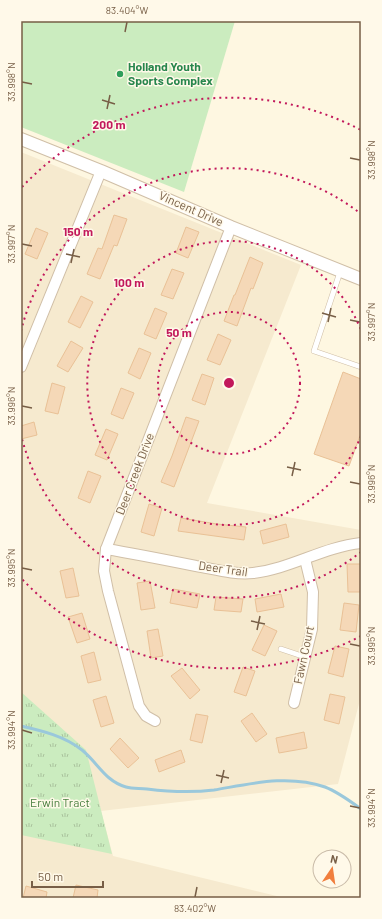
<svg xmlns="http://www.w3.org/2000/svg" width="382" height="919" font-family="Barlow,sans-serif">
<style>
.residential{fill:#f6eacf}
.park{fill:url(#park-tufts)}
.pitch{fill:#cbecbf}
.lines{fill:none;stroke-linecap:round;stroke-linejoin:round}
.stream{stroke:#9ac8db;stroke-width:3}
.building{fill:#f5d8b7;stroke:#e9c196}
.service-casing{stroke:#d0bfa7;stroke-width:6}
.minor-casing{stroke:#d0bfa7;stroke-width:12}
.tertiary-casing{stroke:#d0bfa7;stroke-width:14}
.service{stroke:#fff;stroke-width:5}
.minor{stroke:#fff;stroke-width:10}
.tertiary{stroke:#fff;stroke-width:12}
.ticks{fill:none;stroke:#775e46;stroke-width:1.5}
.ring{fill:none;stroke:#c2185b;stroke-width:2;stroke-dasharray:2 4}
.leisure-dot{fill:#2e9e5b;stroke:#fff9e9;stroke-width:1.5}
.labels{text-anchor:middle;stroke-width:3;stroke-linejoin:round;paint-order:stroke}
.leisure-label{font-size:12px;font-weight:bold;fill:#27864d;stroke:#fff9e9;text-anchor:start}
.street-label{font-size:12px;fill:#775e46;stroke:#fff9e9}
.park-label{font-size:12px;fill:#477e3d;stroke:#fff9e9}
.centre{fill:#c2185b;stroke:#fff9e9;stroke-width:2}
.ring-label{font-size:12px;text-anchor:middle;font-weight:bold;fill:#c2185b;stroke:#fff9e9;stroke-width:3;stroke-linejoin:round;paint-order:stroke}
.neatline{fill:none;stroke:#775e46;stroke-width:1.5}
.ticks-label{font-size:10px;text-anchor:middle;fill:#775e46}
</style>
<defs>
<pattern id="park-tufts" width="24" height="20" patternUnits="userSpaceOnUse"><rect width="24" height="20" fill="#cbecbf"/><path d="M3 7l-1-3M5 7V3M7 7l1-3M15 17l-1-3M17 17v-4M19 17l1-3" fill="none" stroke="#aac29d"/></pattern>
</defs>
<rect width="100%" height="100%" fill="#fef7e1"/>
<!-- residential -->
<path class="residential" d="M21,152L301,265L207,503L361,530V696L338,784L101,811L113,856L285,898H21Z"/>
<!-- park -->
<path class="park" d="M21,692L86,750L112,854L21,835Z"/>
<!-- pitch -->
<path class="pitch" d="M21,21H235L184,192L21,127Z"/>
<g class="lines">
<!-- stream -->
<path class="stream" d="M21,726C43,731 64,736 82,750C98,763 105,781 126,787C133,789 140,788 147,789C171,792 190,793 214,790C250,784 288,774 325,787C338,792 350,801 361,809"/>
</g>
<!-- building -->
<g class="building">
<path d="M114,215L127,219L117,246L114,245L100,279L87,274L98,248L102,249Z"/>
<path d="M186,227L199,232L188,258L176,253Z"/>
<path d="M36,228L48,233L37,259L25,254Z"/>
<path d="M250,257L263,263L253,289L251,288L237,326L224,321L234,295H235Z"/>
<path d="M172,269L184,273L173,299L161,295Z"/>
<path d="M81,296L93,302L80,328L68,322Z"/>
<path d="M155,308L167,313L156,339L144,334Z"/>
<path d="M218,334L231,340L220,365L207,360Z"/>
<path d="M71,341L83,348L68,372L57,366Z"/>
<path d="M139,348L151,353L140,379L128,373Z"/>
<path d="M343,372L361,379V433L349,466L314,454Z"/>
<path d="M202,374L214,378L205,405L192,400Z"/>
<path d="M52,383L65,387L58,414L45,411Z"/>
<path d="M121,388L134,393L123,419L111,414Z"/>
<path d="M186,417L199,421L174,487L161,482L172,456Z"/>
<path d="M34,422L37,435L21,439V426Z"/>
<path d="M106,429L118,434L107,460L95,455Z"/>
<path d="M88,471L101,476L90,503L78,498Z"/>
<path d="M149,504L162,508L154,536L141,532Z"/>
<path d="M181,518L217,524L246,527L244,540L178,531Z"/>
<path d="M286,524L289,537L263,544L260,531Z"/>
<path d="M347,564H361V592H348Z"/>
<path d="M73,568L79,596L66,598L60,571Z"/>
<path d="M150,581L155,608L141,610L137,583Z"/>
<path d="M173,589L200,594L197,608L170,603Z"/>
<path d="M281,594L284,607L257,612L255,599Z"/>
<path d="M216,597L243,599L241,612L214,610Z"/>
<path d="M344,603L359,605L356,632L340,630Z"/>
<path d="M82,613L90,639L77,643L68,617Z"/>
<path d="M264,625L277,631L265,656L252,650Z"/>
<path d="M158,629L163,656L151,658L147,631Z"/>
<path d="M335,646L349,649L343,677L328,673Z"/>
<path d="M94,652L101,680L88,683L81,656Z"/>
<path d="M243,667L255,671L246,696L234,692Z"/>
<path d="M182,668L200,690L190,699L171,676Z"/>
<path d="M330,694L345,697L339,724L324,720Z"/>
<path d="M106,696L114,723L101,727L93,700Z"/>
<path d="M252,713L267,734L256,742L241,721Z"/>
<path d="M196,714L208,716L202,743L190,740Z"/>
<path d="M304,732L307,748L279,753L276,738Z"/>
<path d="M120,738L139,758L128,768L110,749Z"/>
<path d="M181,750L185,762L159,772L155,760Z"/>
<path d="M76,885L98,890L97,898H73Z"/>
<path d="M26,886L47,892L46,898H23Z"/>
</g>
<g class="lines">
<defs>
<g id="service">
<path d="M340,272L314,351L361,367"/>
<path d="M281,649L305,657"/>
</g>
<g id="minor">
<path d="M21,367L101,171"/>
<path d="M106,549C136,554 166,560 196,566C214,569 234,575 253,573C290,569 323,547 361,543"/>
<path d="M294,703L312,629L313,592L305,559"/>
<path d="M155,721L146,716L139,706L108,591L104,571L106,549L231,227"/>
</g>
<path id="tertiary" d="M21,139L101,171L231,227L361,279"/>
</defs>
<!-- service casing -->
<use href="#service" class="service-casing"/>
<!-- minor casing -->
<use href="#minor" class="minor-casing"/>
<!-- tertiary casing -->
<use href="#tertiary" class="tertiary-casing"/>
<!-- service -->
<use href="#service" class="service"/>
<!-- minor -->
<use href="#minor" class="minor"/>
<!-- tertiary -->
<use href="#tertiary" class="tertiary"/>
</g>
<!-- ticks -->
<path class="ticks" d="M125,32L127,22M22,82L32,84M102,100L115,104M107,109L110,95M350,158L360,160M22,244L32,246M66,254L80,257M71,263L74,249M322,313L336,317M350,320L360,322M328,322L331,308M22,406L32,408M287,467L301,470M292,476L295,462M350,482L360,484M22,568L32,570M251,621L265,624M257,630L260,616M350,644L360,646M22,730L32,733M216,775L229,778M221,783L224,770M350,806L360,808M195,897L197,887"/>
<!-- distance rings -->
<g class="ring">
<circle cx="229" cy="383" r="71"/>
<path d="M361 436A142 142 0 1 1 361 330"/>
<path d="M361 552A214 214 0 0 1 21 435M21 331A214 214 0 0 1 361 214"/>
<path d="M361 636A285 285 0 0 1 22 579M22 187A285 285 0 0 1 361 130"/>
</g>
<!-- markers -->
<circle class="leisure-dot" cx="120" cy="74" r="4"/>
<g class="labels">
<!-- leisure labels -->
<g class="leisure-label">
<text x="128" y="71">Holland Youth<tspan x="128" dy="14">Sports Complex</tspan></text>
</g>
<!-- street labels -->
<g class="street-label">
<text transform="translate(191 209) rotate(24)" y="4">Vincent Drive</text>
<text transform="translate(135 474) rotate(-69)" y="4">Deer Creek Drive</text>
<text transform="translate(223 569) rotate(8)" y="4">Deer Trail</text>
<text transform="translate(304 655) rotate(-78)" y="4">Fawn Court</text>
</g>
<!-- park labels -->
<g class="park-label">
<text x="60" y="807">Erwin Tract</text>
</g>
</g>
<circle cx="229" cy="383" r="6" class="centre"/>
<g class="ring-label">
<text x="109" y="129">200 m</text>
<text x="78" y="236">150 m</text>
<text x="129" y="287">100 m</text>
<text x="179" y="337">50 m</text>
</g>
<!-- border -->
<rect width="382" height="919" fill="none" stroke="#fff9e9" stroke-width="44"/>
<!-- north arrow -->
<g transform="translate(332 869) rotate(13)"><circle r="19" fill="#fff9e9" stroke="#c9bba8"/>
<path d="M0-3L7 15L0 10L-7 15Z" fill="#f17e3d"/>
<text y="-6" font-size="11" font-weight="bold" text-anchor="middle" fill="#775e46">N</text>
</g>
<!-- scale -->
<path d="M32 881v6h71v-6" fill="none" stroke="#775e46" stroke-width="2"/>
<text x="38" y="881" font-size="12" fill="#775e46" stroke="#fff9e9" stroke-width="3" paint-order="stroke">50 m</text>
<rect x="22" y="22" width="338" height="875" class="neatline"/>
<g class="ticks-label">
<text x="127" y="14">83.404°W</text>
<text transform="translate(11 82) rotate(-90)" y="4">33.998°N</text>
<text transform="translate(371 160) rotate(-90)" y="4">33.998°N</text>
<text transform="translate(11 244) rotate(-90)" y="4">33.997°N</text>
<text transform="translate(371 322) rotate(-90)" y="4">33.997°N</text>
<text transform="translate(11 406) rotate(-90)" y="4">33.996°N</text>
<text transform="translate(371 484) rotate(-90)" y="4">33.996°N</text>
<text transform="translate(11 568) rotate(-90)" y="4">33.995°N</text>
<text transform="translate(371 646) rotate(-90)" y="4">33.995°N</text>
<text transform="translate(11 730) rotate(-90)" y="4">33.994°N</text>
<text transform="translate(371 808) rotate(-90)" y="4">33.994°N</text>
<text x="195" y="912">83.402°W</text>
</g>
</svg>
